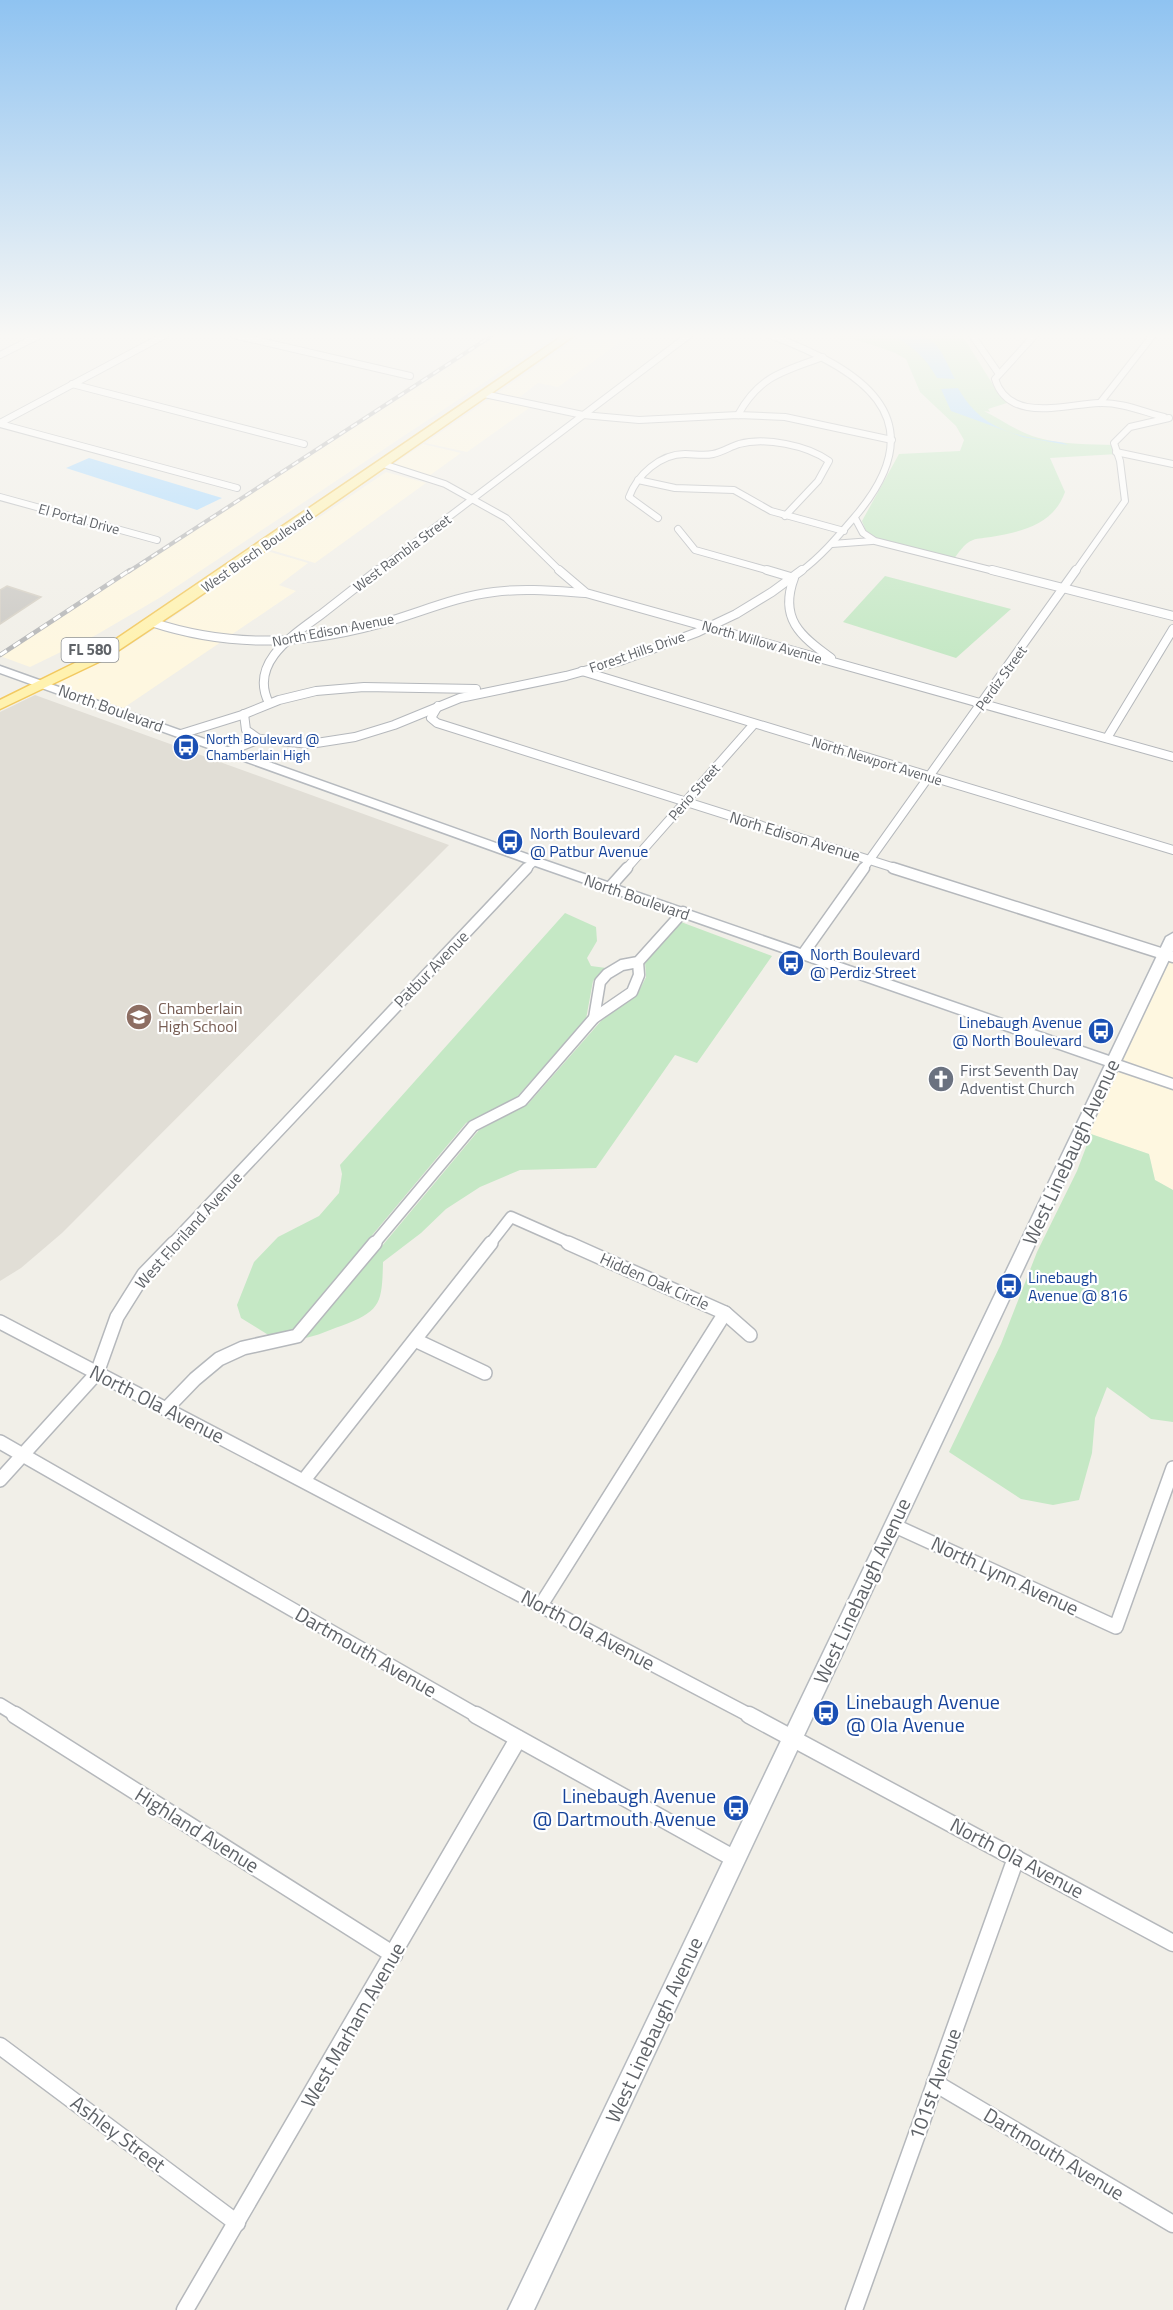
<svg xmlns="http://www.w3.org/2000/svg" width="1173" height="2310" font-family="'Titillium Web',sans-serif">
<style>
.commercial{fill:#fef7e0}
.education{fill:#e1ded6}
.green{fill:#c5e8c5}
.water{fill:#aadaff}
.building{fill:#cccac5;stroke:#d6d1c6;stroke-width:1.5}
.lines{fill:none;stroke-linecap:round;stroke-linejoin:round}
.street-far4-casing{stroke:#b5b8bc;stroke-width:8}
.street-far3-casing{stroke:#b5b8bc;stroke-width:10}
.street-far2-casing{stroke:#b5b8bc;stroke-width:13}
.street-far1-casing{stroke:#b5b8bc;stroke-width:16}
.street-casing{stroke:#b5b8bc;stroke-width:19}
.secondary-casing{stroke:#b6babf;stroke-width:3}
.primary-casing{stroke:#f2c960;stroke-width:3}
.street-far4{stroke:#fff;stroke-width:6}
.street-far3{stroke:#fff;stroke-width:8}
.street-far2{stroke:#fff;stroke-width:10}
.street-far1{stroke:#fff;stroke-width:13}
.street{stroke:#fff;stroke-width:16}
.secondary{fill:#fff;fill-rule:evenodd}
.primary{fill:#fff2af;fill-rule:evenodd}
.rail-far1-casing{stroke:#b6b7b8;stroke-width:4}
.rail-casing{stroke:#b6b7b8;stroke-width:4.5}
.rail-far1{stroke:#fff;stroke-width:2;stroke-dasharray:7;stroke-linecap:butt}
.rail{stroke:#fff;stroke-width:3;stroke-dasharray:8;stroke-linecap:butt}
.labels{text-anchor:middle;stroke-width:4.5;stroke-linejoin:round;paint-order:stroke}
.far-street-label{font-size:14px;fill:#5f6368;stroke:#fff}
.far-transit-label{font-size:14px;fill:#164399;stroke:#fff;text-anchor:start}
.shield{fill:#fff;stroke:#8f9295;stroke-width:1.5}
.shield-label{font-size:15px;font-weight:bold;fill:#5f6368}
.street-label{font-size:16px;fill:#5f6368;stroke:#fff}
.transit-label{font-size:16px;fill:#164399;stroke:#fff;text-anchor:start}
.education-label{font-size:16px;fill:#785e54;stroke:#fff;text-anchor:start}
.worship-label{font-size:16px;fill:#5b616d;stroke:#fff;text-anchor:start}
.near-street-label{font-size:20px;fill:#5f6368;stroke:#fff}
.near-transit-label{font-size:20px;fill:#164399;stroke:#fff;text-anchor:start}
</style>
<rect width="100%" height="100%" fill="#f1efe8"/>
<!-- commercial -->
<g class="commercial">
<path d="M498,335H556L161,597L96,635L30,667L0,656Z"/>
<path d="M582,335H630L558,387L538,383L513,402L532,406L467,452L425,443Z"/>
<path d="M423,444L461,453L429,476L392,465Z"/>
<path d="M386,472L426,483L315,563L271,550Z"/>
<path d="M267,551L308,563L279,585L296,591L228,637L163,624Z"/>
<path d="M156,628L169,633L221,642L122,709L53,683L124,649Z"/>
<path d="M1170,960L1173,961V1080L1122,1062Z"/>
<path d="M1118,1070L1173,1089V1190L1155,1180L1149,1154L1091,1134L1092,1125Z"/>
</g>
<!-- education -->
<path class="education" d="M35,695L449,845L62,1233L21,1268L0,1281V712Z"/>
<!-- green -->
<g class="green">
<path d="M832,335H962L1000,396L1010,402L988,409L990,412L984,411C1002,420 1019,433 1039,438C1064,445 1090,444 1115,445L1117,454L1050,458L1065,492C1054,524 1022,532 991,537C986,538 978,538 973,540C964,543 958,554 953,560L875,541L866,531L862,521L899,454L960,451L964,440L956,426L920,392L906,359L893,352L851,338L842,340Z"/>
<path d="M885,576L1011,609L956,658L843,622Z"/>
<path d="M565,913L596,927L597,941L587,958L591,966L606,968L593,981L586,1019L516,1098L466,1123L292,1331L270,1336L241,1318L237,1305L254,1262L278,1237L319,1216L339,1193L342,1174L340,1165Z"/>
<path d="M681,922L772,956L697,1063L675,1055L596,1168L520,1170L480,1187L446,1209L421,1233L383,1262C382,1304 381,1311 341,1326C329,1330 317,1336 305,1338L479,1130L528,1104L601,1021L637,995L646,977L645,962Z"/>
<path d="M1091,1134L1149,1154L1155,1180L1173,1190V1422L1151,1419L1107,1387L1095,1418L1092,1453L1079,1500L1053,1505L1021,1499L949,1452L1001,1344L1037,1252L1077,1171Z"/>
</g>
<!-- water -->
<g class="water">
<path d="M893,335C938,335 936,341 955,379L937,378C926,358 913,347 893,335Z"/>
<path d="M958,388C978,423 1003,433 1042,440C1050,441 1062,441 1068,445L1023,437L951,411L941,389Z"/>
<path d="M89,458L222,498L197,510L66,468Z"/>
</g>
<!-- building -->
<path class="building" d="M7,586L41,597L0,624V590Z"/>
<g class="lines">
<defs>
<g id="street-far4">
<path d="M234,335L410,376"/>
<path d="M770,335C858,368 938,416 858,513C840,534 822,556 800,572"/>
<path d="M972,335L999,374"/>
<path d="M1035,335L995,379C1009,424 1066,404 1099,403C1121,402 1144,412 1164,417"/>
<path d="M0,355L40,335"/>
<path d="M72,384L304,444"/>
<path d="M484,394L583,415L639,420L738,415L785,417L892,440"/>
<path d="M1100,403L1153,335"/>
<path d="M738,415C759,376 784,371 823,357"/>
<path d="M0,423L165,335"/>
<path d="M0,424L237,488"/>
<path d="M1116,452L1173,464"/>
<path d="M383,464L445,484L506,518L561,572"/>
<path d="M638,480L675,488L734,490L771,511L844,531"/>
<path d="M0,497L157,540"/>
<path d="M658,518L629,497C637,475 660,454 685,454C694,454 704,456 713,454C722,452 730,447 739,444C765,437 807,445 829,461L818,481L785,516"/>
<path d="M855,518L863,533L875,541L998,572"/>
<path d="M678,529L695,550L773,572"/>
<path d="M832,544L872,541"/>
<path d="M376,572L689,335"/>
<path d="M1075,572L1125,501L1120,461L1114,443L1130,427L1169,418"/>
</g>
<g id="street-far3">
<path d="M559,570L586,593L1173,757"/>
<path d="M767,570L794,578C779,618 800,636 831,658"/>
<path d="M992,570L1173,616"/>
<path d="M151,622C233,649 310,645 393,620C426,610 459,596 494,592C524,588 555,591 585,593"/>
<path d="M582,671L1173,850"/>
<path d="M269,703C248,662 295,634 323,613C341,599 360,584 378,570"/>
<path d="M438,706L431,718L437,723L898,869"/>
<path d="M244,714L246,730L259,739"/>
<path d="M181,734L242,715L279,700L316,691L364,687L476,689"/>
<path d="M1107,738L1173,629"/>
<path d="M229,751L260,739L310,744L355,737L394,725L460,698L566,676L620,661L698,632L736,614L772,592L802,570"/>
<path d="M526,869L534,861"/>
<path d="M626,869L754,724"/>
<path d="M863,869L1076,570"/>
</g>
<g id="street-far2">
<path d="M893,868L1173,957"/>
<path d="M610,887L627,868"/>
<path d="M803,954L864,868"/>
<path d="M594,1018L600,982L607,974L622,965L638,962L683,912"/>
<path d="M172,1244L527,868"/>
<path d="M374,1244L473,1126L522,1101L594,1018L632,992L639,975L638,962"/>
<path d="M490,1244L511,1217L572,1244"/>
</g>
<g id="street-far1">
<path d="M725,1313L750,1335"/>
<path d="M0,1322L751,1716"/>
<path d="M415,1340L485,1373"/>
<path d="M166,1409L195,1379L219,1359L243,1348L297,1336L375,1243"/>
<path d="M0,1442L478,1716"/>
<path d="M0,1480L97,1373L117,1317L144,1274L174,1243"/>
<path d="M304,1480L491,1243"/>
<path d="M893,1525L1116,1627L1173,1468"/>
<path d="M541,1605L725,1313L568,1243"/>
<path d="M0,1705L18,1716"/>
</g>
<g id="street">
<path d="M15,1715L394,1955"/>
<path d="M476,1715L735,1859"/>
<path d="M749,1715L1173,1943"/>
<path d="M0,2046L237,2223"/>
<path d="M935,2083L1173,2224"/>
<path d="M185,2310L518,1739"/>
<path d="M854,2310L1016,1858"/>
</g>
<path id="secondary" d="M0,666L538,858L1109,1056L1166,937L1173,933V951L1121,1061L1173,1079V1089L1117,1070L534,2310H508L1105,1065L530,864L0,673Z"/>
<path id="primary" d="M564,335H575L194,600L107,658L0,709V700L97,652Z"/>
</defs>
<!-- street-far4 casing -->
<use href="#street-far4" class="street-far4-casing"/>
<!-- street-far3 casing -->
<use href="#street-far3" class="street-far3-casing"/>
<!-- street-far2 casing -->
<use href="#street-far2" class="street-far2-casing"/>
<!-- street-far1 casing -->
<use href="#street-far1" class="street-far1-casing"/>
<!-- street casing -->
<use href="#street" class="street-casing"/>
<!-- secondary casing -->
<use href="#secondary" class="secondary-casing"/>
<!-- primary casing -->
<use href="#primary" class="primary-casing"/>
<!-- street-far4 -->
<use href="#street-far4" class="street-far4"/>
<!-- street-far3 -->
<use href="#street-far3" class="street-far3"/>
<!-- street-far2 -->
<use href="#street-far2" class="street-far2"/>
<!-- street-far1 -->
<use href="#street-far1" class="street-far1"/>
<!-- street -->
<use href="#street" class="street"/>
<!-- secondary -->
<use href="#secondary" class="secondary"/>
<!-- primary -->
<use href="#primary" class="primary"/>
<defs>
<path id="rail-far1" d="M128,572L493,335"/>
<path id="rail" d="M0,655L130,570"/>
</defs>
<!-- rail-far1 casing -->
<use href="#rail-far1" class="rail-far1-casing"/>
<!-- rail casing -->
<use href="#rail" class="rail-casing"/>
<!-- rail-far1 -->
<use href="#rail-far1" class="rail-far1"/>
<!-- rail -->
<use href="#rail" class="rail"/>
</g>
<!-- sky -->
<linearGradient id="sky" x2="0" y2="1"><stop stop-color="#8fc3f1"/><stop offset="0.51" stop-color="#f9f8f5"/><stop offset="1" stop-color="#f9f8f5" stop-opacity="0"/></linearGradient>
<rect width="1173" height="658" fill="url(#sky)"/>
<!-- icons -->
<defs>
<symbol id="bus-disc" viewBox="-11 -11 22 22"><circle r="9.5" fill="#1a4fb4" stroke="#fff"/><path d="M-5-6H5V4H4V6H2V4H-2V6H-4V4H-5ZM-3.5-4V0h7V-4ZM-3.5 1.2v1.5H-2V1.2ZM2 1.2v1.5H3.5V1.2Z" fill="#fff"/></symbol>
<symbol id="school-disc" viewBox="-11 -11 22 22"><circle r="9.5" fill="#8d6e63" stroke="#fff"/><path d="M0-5L7-2L0 1L-7-2ZM-4 1L0 2.5L4 1V4Q0 6-4 4Z" fill="#fff"/></symbol>
<symbol id="church-disc" viewBox="-11 -11 22 22"><circle r="9.5" fill="#6b7280" stroke="#fff"/><path d="M-1.2-6h2.4v3.5h3.3v2.4h-3.3V6h-2.4V-.1h-3.3v-2.4h3.3Z" fill="#fff"/></symbol>
</defs>
<g fill-rule="evenodd">
<use href="#bus-disc" x="171" y="732" width="30" height="30"/>
<use href="#bus-disc" x="495" y="827" width="30" height="30"/>
<use href="#bus-disc" x="776" y="948" width="30" height="30"/>
<use href="#school-disc" x="124" y="1002" width="30" height="30"/>
<use href="#bus-disc" x="1086" y="1016" width="30" height="30"/>
<use href="#church-disc" x="926" y="1064" width="30" height="30"/>
<use href="#bus-disc" x="994" y="1271" width="30" height="30"/>
<use href="#bus-disc" x="811" y="1698" width="30" height="30"/>
<use href="#bus-disc" x="721" y="1793" width="30" height="30"/>
</g>
<g class="labels">
<!-- far-street labels -->
<g class="far-street-label">
<text transform="translate(79 519) rotate(15)" y="5">El Portal Drive</text>
<text transform="translate(257 551) rotate(-35)" y="5">West Busch Boulevard</text>
<text transform="translate(402 553) rotate(-37)" y="5">West Rambla Street</text>
<text transform="translate(333 630) rotate(-11)" y="5">North Edison Avenue</text>
<text transform="translate(762 642) rotate(16)" y="5">North Willow Avenue</text>
<text transform="translate(637 652) rotate(-19)" y="5">Forest Hills Drive</text>
<text transform="translate(1001 678) rotate(-54)" y="5">Perdiz Street</text>
<text transform="translate(877 761) rotate(17)" y="5">North Newport Avenue</text>
<text transform="translate(694 792) rotate(-49)" y="5">Perio Street</text>
</g>
<!-- far-transit labels -->
<g class="far-transit-label">
<text x="206" y="744">North Boulevard @<tspan x="206" dy="16">Chamberlain High</tspan></text>
</g>
<!-- shield labels -->
<rect class="shield" x="61.5" y="638" width="57" height="24" rx="4.5"/>
<g class="shield-label">
<text x="90" y="655">FL 580</text>
</g>
<!-- street labels -->
<g class="street-label">
<text transform="translate(111 708) rotate(20)" y="6">North Boulevard</text>
<text transform="translate(795 836) rotate(17)" y="6">Norh Edison Avenue</text>
<text transform="translate(637 897) rotate(19)" y="6">North Boulevard</text>
<text transform="translate(431 969) rotate(-46)" y="6">Patbur Avenue</text>
<text transform="translate(188 1230) rotate(-48)" y="6">West Floriland Avenue</text>
<text transform="translate(655 1281) rotate(24)" y="6">Hidden Oak Circle</text>
</g>
<!-- transit labels -->
<g class="transit-label">
<text x="530" y="839">North Boulevard<tspan x="530" dy="18">@ Patbur Avenue</tspan></text>
<text x="810" y="960">North Boulevard<tspan x="810" dy="18">@ Perdiz Street</tspan></text>
<text x="1082" y="1028" text-anchor="end">Linebaugh Avenue<tspan x="1082" dy="18">@ North Boulevard</tspan></text>
<text x="1028" y="1283">Linebaugh<tspan x="1028" dy="18">Avenue @ 816</tspan></text>
</g>
<!-- education labels -->
<g class="education-label">
<text x="158" y="1014">Chamberlain<tspan x="158" dy="18">High School</tspan></text>
</g>
<!-- worship labels -->
<g class="worship-label">
<text x="960" y="1076">First Seventh Day<tspan x="960" dy="18">Adventist Church</tspan></text>
</g>
<!-- near-street labels -->
<g class="near-street-label">
<text transform="translate(1071 1152) rotate(-65)" y="7">West Linebaugh Avenue</text>
<text transform="translate(157 1404) rotate(27)" y="7">North Ola Avenue</text>
<text transform="translate(1005 1576) rotate(25)" y="7">North Lynn Avenue</text>
<text transform="translate(862 1591) rotate(-65)" y="7">West Linebaugh Avenue</text>
<text transform="translate(588 1630) rotate(28)" y="7">North Ola Avenue</text>
<text transform="translate(366 1652) rotate(30)" y="7">Dartmouth Avenue</text>
<text transform="translate(197 1830) rotate(32)" y="7">Highland Avenue</text>
<text transform="translate(1017 1858) rotate(28)" y="7">North Ola Avenue</text>
<text transform="translate(353 2025) rotate(-60)" y="7">West Marham Avenue</text>
<text transform="translate(654 2030) rotate(-65)" y="7">West Linebaugh Avenue</text>
<text transform="translate(935 2084) rotate(-70)" y="7">101st Avenue</text>
<text transform="translate(118 2134) rotate(37)" y="7">Ashley Street</text>
<text transform="translate(1054 2154) rotate(31)" y="7">Dartmouth Avenue</text>
</g>
<!-- near-transit labels -->
<g class="near-transit-label">
<text x="846" y="1709">Linebaugh Avenue<tspan x="846" dy="23">@ Ola Avenue</tspan></text>
<text x="716" y="1803" text-anchor="end">Linebaugh Avenue<tspan x="716" dy="23">@ Dartmouth Avenue</tspan></text>
</g>
</g>
</svg>
